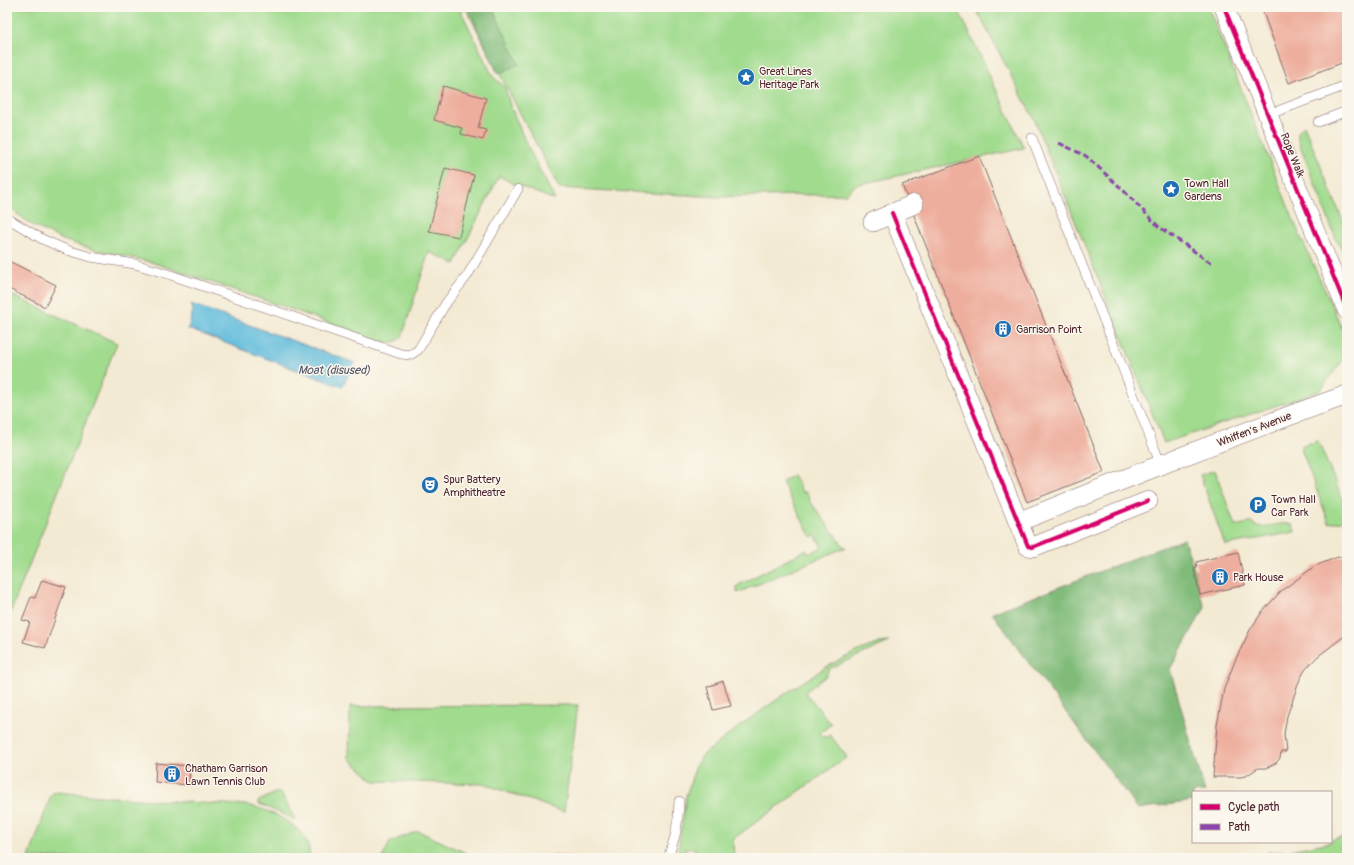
<svg xmlns="http://www.w3.org/2000/svg" width="1354" height="865" font-family="Pangolin,sans-serif">
<style>
.green{fill:#a0db8e;stroke:#757d5c}
.forest{fill:#80bb79;stroke:#656d52}
.water{fill:#5ebbdc;stroke:#546d84}
.building{fill:#eeae9d}
.lines{fill:none;stroke-linecap:round;stroke-linejoin:round}
.service-casing{stroke:#856666;stroke-width:10}
.minor-casing{stroke:#856666;stroke-width:20}
.service{stroke:#fff;stroke-width:9}
.minor{stroke:#fff;stroke-width:19}
.quiet{stroke:#8e44ad;stroke-width:3;stroke-dasharray:6 3;stroke-linecap:butt}
.cycleway-casing{stroke:#fbf7ec;stroke-width:6}
.cycleway{stroke:#d6006c;stroke-width:4}
.labels{text-anchor:middle;stroke-width:3;stroke-linejoin:round;paint-order:stroke}
.poi-label{font-size:11px;fill:#4a1f2b;stroke:#fbf7ec;text-anchor:start}
.street-label{font-size:11px;fill:#4a1f2b;stroke:#fbf7ec}
.water-label{font-size:12px;font-style:italic;fill:#515669;stroke:#fbf7ec}
</style>
<rect width="100%" height="100%" fill="#fbf7ec"/>
<filter id="ink" filterUnits="userSpaceOnUse"><feTurbulence type="fractalNoise" baseFrequency=".025" numOctaves="2"/><feDisplacementMap in="SourceGraphic" scale="8" xChannelSelector="R" yChannelSelector="G"/><feConvolveMatrix kernelMatrix="1 2 1 2 8 2 1 2 1" color-interpolation-filters="sRGB"/></filter>
<filter id="wash" filterUnits="userSpaceOnUse"><feTurbulence type="fractalNoise" baseFrequency=".012" numOctaves="4" result="noise"/><feDisplacementMap in="SourceGraphic" scale="16" xChannelSelector="R" yChannelSelector="G"/><feGaussianBlur stdDeviation="0.9" result="paint"/><feColorMatrix in="noise" values="0 0 0 0 0 0 0 0 0 0 0 0 0 0 0 0 0 1.4 0 .05"/><feComposite in="paint" operator="in"/></filter>
<g filter="url(#wash)">
<rect width="100%" height="100%" fill="#f3ead3"/>
<!-- green -->
<g class="green">
<path d="M7,7H459L493,77L505,87L510,105L525,141L555,200L514,184L499,176L455,264L429,252L402,337C395,344 389,343 380,341L279,305L151,262L92,249L63,240L32,225L7,206Z"/>
<path d="M465,7H957L1024,148L856,185L846,194L719,197L559,188Z"/>
<path d="M975,7H1208L1298,231L1347,339V354L1320,391L1164,443L1034,119Z"/>
<path d="M1304,125L1347,231V258L1336,239L1298,140V132Z"/>
<path d="M7,293L117,343L7,621Z"/>
<path d="M1318,441L1347,510V520L1329,523L1300,446Z"/>
<path d="M1215,470L1235,526L1252,522L1255,526C1269,529 1283,520 1293,525L1295,532L1225,545L1200,475Z"/>
<path d="M793,475L803,493L806,492L810,498L809,500L835,535L836,534V536L844,547H846L737,593V586L806,550L809,554L822,547L815,535L811,537L782,482Z"/>
<path d="M889,642L829,669L826,676L805,692L831,724L820,733L823,737H827L830,735L847,757L734,838L733,842L734,858H695L696,849L685,848L684,858H677L686,796L696,765L702,756L741,725L798,685L828,666L856,652L879,643Z"/>
<path d="M578,705L564,812L484,784L374,781L349,758L350,706Z"/>
<path d="M56,792C100,796 143,800 187,802C200,803 213,804 226,804C234,805 243,804 251,806C273,811 314,830 309,858H29L51,795L53,793Z"/>
<path d="M277,792L282,795L294,817V819L257,803L259,801Z"/>
<path d="M418,831L477,858H382L390,842Z"/>
<path d="M1347,836V858H1276L1267,852L1285,851L1331,842V840Z"/>
</g>
<!-- forest -->
<g class="forest">
<path d="M468,7H492L519,64L498,74Z"/>
<path d="M1184,539L1194,569L1200,595L1205,607L1170,669L1205,792H1193V801L1138,809L992,613Z"/>
</g>
<!-- water -->
<path class="water" d="M191,304L355,363L342,387L188,329L193,310Z"/>
<g id="blocks">
<!-- building -->
<g class="building">
<path d="M1261,7H1347V61L1289,83Z"/>
<path d="M443,86L486,98L478,128L486,130L483,140L461,134L462,128L434,120Z"/>
<path d="M979,156L1104,472L1027,502L902,185Z"/>
<path d="M445,168L474,175L459,237L429,231Z"/>
<path d="M7,260L56,285L45,307L7,288Z"/>
<path d="M1238,552L1245,585L1200,595L1194,569L1197,568L1196,562Z"/>
<path d="M1338,557H1347V634L1317,657L1305,670L1300,679L1287,716L1284,734L1286,752H1281L1280,758L1276,763L1266,768H1258L1246,776L1240,777H1213L1217,725L1224,689L1235,661L1250,630L1262,612L1281,591L1315,566Z"/>
<path d="M42,580L66,587L45,648L23,642L30,622L22,620L31,597L35,598Z"/>
<path d="M723,681L731,706L713,710L707,687Z"/>
<path d="M156,763L190,766L189,785L155,782Z"/>
<path d="M554,854L577,857V858H554Z"/>
</g>
</g>
</g>
<g filter="url(#ink)">
<use href="#blocks" fill-opacity="0" stroke="#856666" stroke-width="1"/>
<g class="lines">
<defs>
<g id="service">
<path d="M1267,115L1347,85"/>
<path d="M1318,122L1347,111"/>
<path d="M1032,138L1161,465"/>
<path d="M7,218L42,239L67,250L91,257L135,264L168,274L401,354L410,355L418,350L446,303L467,276L518,189"/>
<path d="M668,858L675,836L678,818L679,801"/>
</g>
<g id="minor">
<path d="M1224,7L1347,310"/>
<path d="M892,213L1028,546L1033,547L1148,501"/>
<path d="M873,222L914,204"/>
<path d="M1018,522C1127,478 1236,434 1347,395"/>
</g>
</defs>
<!-- service casing -->
<use href="#service" class="service-casing"/>
<!-- minor casing -->
<use href="#minor" class="minor-casing"/>
<!-- service -->
<use href="#service" class="service"/>
<!-- minor -->
<use href="#minor" class="minor"/>
<!-- quiet -->
<path class="quiet" d="M1059,143L1086,156L1122,189L1158,226L1211,263"/>
<defs>
<g id="cycleway">
<path d="M1224,7L1347,310"/>
<path d="M892,213L1028,546L1033,547L1148,501"/>
</g>
</defs>
<!-- cycleway casing -->
<use href="#cycleway" class="cycleway-casing"/>
<!-- cycleway -->
<use href="#cycleway" class="cycleway"/>
</g>
</g>
<!-- icons -->
<defs>
<symbol id="sight-disc" viewBox="-11 -11 22 22"><circle r="9.5" fill="#1f6fb2" stroke="#fbf7ec"/><path d="M0-6L1.8-2.2L6-1.7L2.9 1.2L3.7 5.4L0 3.3L-3.7 5.4L-2.9 1.2L-6-1.7L-1.8-2.2Z" fill="#fff"/></symbol>
<symbol id="building-disc" viewBox="-11 -11 22 22"><circle r="9.5" fill="#1f6fb2" stroke="#fbf7ec"/><path d="M-4-6H4V6H1V3H-1V6H-4ZM-2.5-4.3h1.7v1.8h-1.7ZM.8-4.3h1.7v1.8H.8ZM-2.5-1h1.7V.8h-1.7ZM.8-1h1.7V.8H.8Z" fill="#fff"/></symbol>
<symbol id="theatre-disc" viewBox="-11 -11 22 22"><circle r="9.5" fill="#1f6fb2" stroke="#fbf7ec"/><path d="M-5-5.5Q0-4 5-5.5V0Q5 5 0 6Q-5 5-5 0ZM-3.3-2.5H-1v1.5H-3.3ZM1-2.5H3.3v1.5H1ZM-2.8 1Q0 5.5 2.8 1Z" fill="#fff"/></symbol>
<symbol id="parking-disc" viewBox="-11 -11 22 22"><circle r="9.5" fill="#1f6fb2" stroke="#fbf7ec"/><path d="M-3.5-5.5H1a3.5 3.5 0 0 1 0 7H-1V5.5H-3.5ZM-1-3.4V-.6H.8a1.4 1.4 0 0 0 0-2.8Z" fill="#fff"/></symbol>
</defs>
<g fill-rule="evenodd">
<use href="#sight-disc" x="736" y="67" width="20" height="20"/>
<use href="#sight-disc" x="1161" y="179" width="20" height="20"/>
<use href="#building-disc" x="993" y="319" width="20" height="20"/>
<use href="#theatre-disc" x="420" y="475" width="20" height="20"/>
<use href="#parking-disc" x="1248" y="495" width="20" height="20"/>
<use href="#building-disc" x="1210" y="567" width="20" height="20"/>
<use href="#building-disc" x="162" y="764" width="20" height="20"/>
</g>
<g class="labels">
<!-- poi labels -->
<g class="poi-label">
<text x="759" y="75">Great Lines<tspan x="759" dy="13">Heritage Park</tspan></text>
<text x="1184" y="187">Town Hall<tspan x="1184" dy="13">Gardens</tspan></text>
<text x="1016" y="333">Garrison Point</text>
<text x="443" y="483">Spur Battery<tspan x="443" dy="13">Amphitheatre</tspan></text>
<text x="1271" y="503">Town Hall<tspan x="1271" dy="13">Car Park</tspan></text>
<text x="1233" y="581">Park House</text>
<text x="185" y="772">Chatham Garrison<tspan x="185" dy="13">Lawn Tennis Club</tspan></text>
</g>
<!-- street labels -->
<g class="street-label">
<text transform="translate(1293 155) rotate(68)" y="4">Rope Walk</text>
<text transform="translate(1254 429) rotate(-21)" y="4">Whiffen's Avenue</text>
</g>
<!-- water labels -->
<g class="water-label">
<text x="334" y="374">Moat (disused)</text>
</g>
</g>
<!-- margin -->
<rect width="1354" height="865" fill="none" stroke="#fbf7ec" stroke-width="24"/>
<!-- legend -->
<rect x="1192" y="791" width="140" height="52" fill="#fbf7ec" stroke="#b4a19f"/>
<rect x="1200" y="804" width="20" height="6" fill="#d6006c" stroke="#b4a19f"/>
<text x="1228" y="811" font-size="12" fill="#4a1f2b">Cycle path</text>
<rect x="1200" y="824" width="20" height="6" fill="#8e44ad" stroke="#b4a19f"/>
<text x="1228" y="831" font-size="12" fill="#4a1f2b">Path</text>
</svg>
